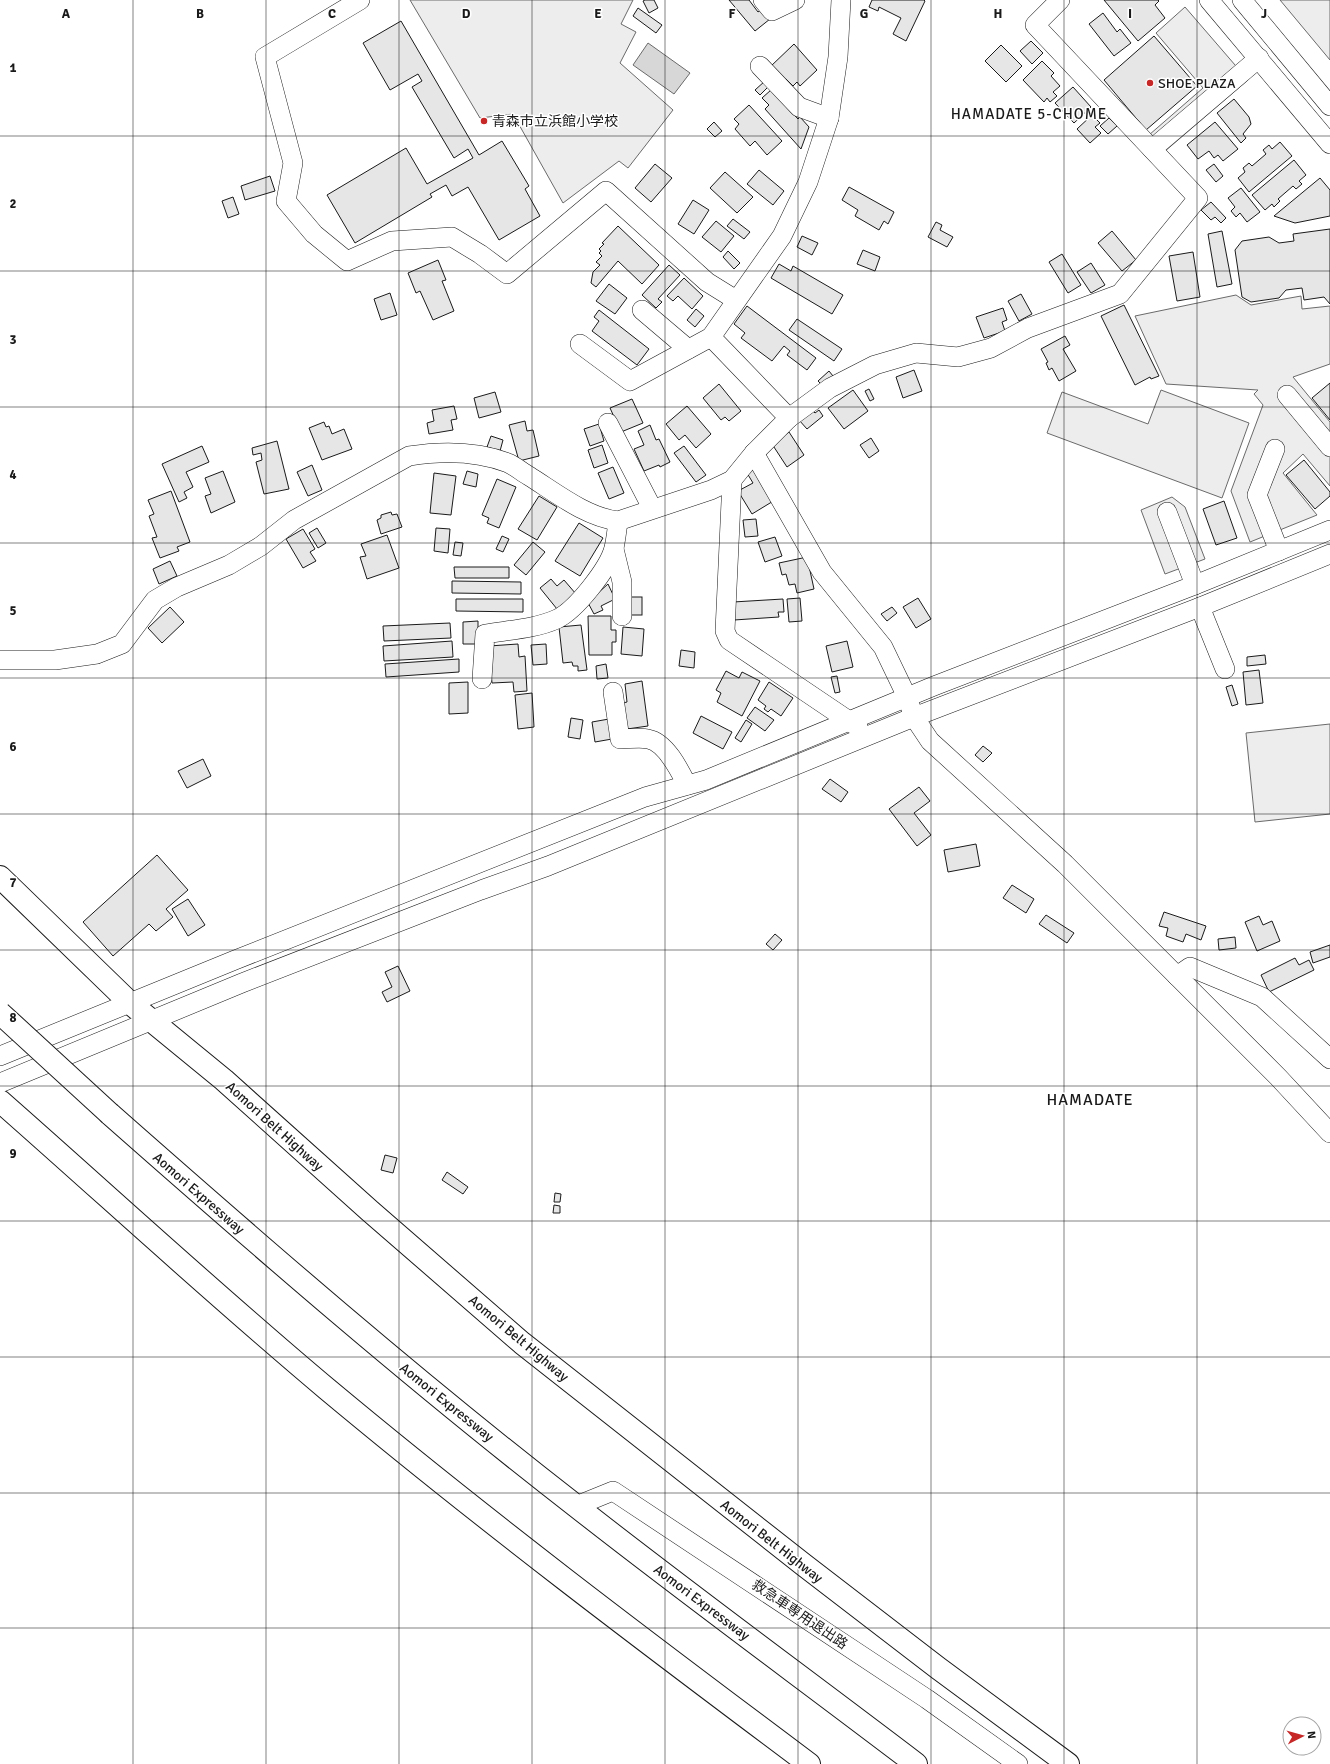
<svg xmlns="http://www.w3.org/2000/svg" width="1330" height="1764" font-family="Signika,'Noto Sans JP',sans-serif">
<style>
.built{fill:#ededed;stroke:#6a6a6a}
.water{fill:#d7d7d7;stroke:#6a6a6a}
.building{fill:#e6e6e6;stroke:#1a1a1a}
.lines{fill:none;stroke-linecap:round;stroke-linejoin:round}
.minor-casing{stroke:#1a1a1a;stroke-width:20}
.highway-casing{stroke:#1a1a1a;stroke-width:24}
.minor{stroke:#fff;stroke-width:19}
.highway{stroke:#fff;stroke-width:22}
.highway-bridge-casing{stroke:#1a1a1a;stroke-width:24;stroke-linecap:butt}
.highway-bridge{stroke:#fff;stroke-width:22}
.grid{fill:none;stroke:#1a1a1a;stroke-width:1;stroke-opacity:0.55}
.poi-dot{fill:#c62828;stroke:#fff;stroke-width:1.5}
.labels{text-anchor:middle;stroke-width:3;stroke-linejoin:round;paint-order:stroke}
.poi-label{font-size:14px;fill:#1a1a1a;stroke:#fff;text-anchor:start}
.street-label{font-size:14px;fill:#1a1a1a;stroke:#fff}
.neighbourhood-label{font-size:15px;letter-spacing:1px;fill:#1a1a1a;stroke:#fff}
.quarter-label{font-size:16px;letter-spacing:1px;fill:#1a1a1a;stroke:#fff}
.grid-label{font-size:13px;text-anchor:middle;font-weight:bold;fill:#1a1a1a;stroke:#fff;stroke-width:3;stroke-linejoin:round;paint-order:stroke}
</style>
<rect width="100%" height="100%" fill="#fff"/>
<!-- built -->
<g class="built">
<path d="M410,0H633L621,24L636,32L620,63L673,110L628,168L619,161L563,203L513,114L480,118Z"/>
<path d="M1280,0H1330V60Z"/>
<path d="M1185,7L1248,80L1164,152L1149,135L1203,88L1156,33Z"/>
<path d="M1236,295L1251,305L1301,296L1302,309L1330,306V364L1293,377L1330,422V486L1303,454L1283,473L1317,515L1250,542L1231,491L1263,405L1254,394L1258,390L1166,384L1135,316Z"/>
<path d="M1161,390L1249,423L1222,498L1047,433L1062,392L1148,424Z"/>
<path d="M1172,497L1185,507L1205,559L1165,574L1141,510Z"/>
<path d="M1330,724V814L1255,822L1246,733Z"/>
</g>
<!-- water -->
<path class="water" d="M648,43L690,73L674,94L633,65Z"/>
<!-- building -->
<g class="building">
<path d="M645,0H654L658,8L649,13L643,1Z"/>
<path d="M729,0H749L758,12L762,9L770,19L755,31Z"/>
<path d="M872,0H924L925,1L906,41L893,34L901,18L879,7L878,11L869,7Z"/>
<path d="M1104,0H1158L1159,1L1155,5L1165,18L1138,41Z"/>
<path d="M638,8L662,25L656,33L633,16Z"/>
<path d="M1103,13L1117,32L1120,29L1131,43L1114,56L1089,24Z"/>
<path d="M401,21L479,155L502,141L529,186L525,189L540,216L499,240L468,187L452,196L446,185L430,194L432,197L355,243L327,195L406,148L427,184L473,158L468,149L454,158L412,87L422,81L418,74L390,90L363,43Z"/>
<path d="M1154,36L1197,86L1146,130L1104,80Z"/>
<path d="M1031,41L1043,53L1032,64L1020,51Z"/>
<path d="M794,44L817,70L800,86L797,82L793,86L786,79L783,81L770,67Z"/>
<path d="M1001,45L1022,66L1006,82L985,61Z"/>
<path d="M1042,61L1054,73L1051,76L1060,86L1053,92L1057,96L1050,102L1047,98L1044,102L1023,80Z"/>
<path d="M765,81L769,86L760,95L755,90Z"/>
<path d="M1073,87L1091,107L1074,123L1055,103Z"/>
<path d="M771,90L798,119L800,117L809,127L801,149L765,109L769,105L762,98Z"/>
<path d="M1234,99L1249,117L1251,124L1243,134L1246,138L1241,143L1217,113Z"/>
<path d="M749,105L782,141L767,155L755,141L750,146L735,129L739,124L734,119Z"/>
<path d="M1092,115L1100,123L1095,127L1101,133L1090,143L1077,129Z"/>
<path d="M1109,118L1117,126L1108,134L1100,126Z"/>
<path d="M714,122L722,131L715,137L707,129Z"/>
<path d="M1215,122L1238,149L1223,161L1218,155L1214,158L1209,151L1198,159L1187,145Z"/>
<path d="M1280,142L1292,156L1249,192L1238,178L1245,172L1243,168L1249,163L1252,166L1266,154L1263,150L1269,145L1272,149Z"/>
<path d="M1294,160L1306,175L1299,181L1302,184L1296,189L1293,186L1278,199L1280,201L1274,207L1272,204L1265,210L1252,195Z"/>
<path d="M655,164L672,178L651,202L635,188Z"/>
<path d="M1214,164L1223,176L1216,182L1206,170Z"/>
<path d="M759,170L784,191L773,205L747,184Z"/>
<path d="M725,172L753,197L737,213L710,188Z"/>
<path d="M270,176L275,191L245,200L241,186Z"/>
<path d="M1320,178L1330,190V216L1295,223L1274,216Z"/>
<path d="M849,187L894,212L888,224L884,221L879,230L855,216L858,210L842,200Z"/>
<path d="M1241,188L1260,212L1247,222L1240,213L1236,217L1231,211L1235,207L1228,198Z"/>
<path d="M233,197L239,214L228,218L222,201Z"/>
<path d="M693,200L709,210L694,234L678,224Z"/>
<path d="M1211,202L1226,218L1221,223L1215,217L1211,220L1201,210Z"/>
<path d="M733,219L750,232L744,239L727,226Z"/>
<path d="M716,221L734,236L721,252L702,237Z"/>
<path d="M936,222L942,225L940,230L953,237L947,247L928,237Z"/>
<path d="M618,226L659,265L642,284L618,261L596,287L591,283L593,272L600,265L596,262L602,256L599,253L601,251L599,249L604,244L602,243Z"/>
<path d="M1330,229V304L1324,297L1304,300L1302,288L1286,290L1279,298L1251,302L1242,297L1235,250L1242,241L1269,237L1279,243L1294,241L1293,234Z"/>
<path d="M1112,231L1136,260L1122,271L1098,243Z"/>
<path d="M1222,231L1232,284L1217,287L1208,234Z"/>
<path d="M802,236L818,243L812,255L797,247Z"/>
<path d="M863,250L880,257L875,271L857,264Z"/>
<path d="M728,251L740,263L734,269L723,257Z"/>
<path d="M1193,252L1200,297L1177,301L1169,256Z"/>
<path d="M1062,254L1081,285L1068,293L1049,262Z"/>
<path d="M438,260L446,280L442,281L454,311L433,320L420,291L416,293L408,273Z"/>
<path d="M1091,263L1105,285L1091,293L1077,272Z"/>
<path d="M779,264L791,271L793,266L843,295L832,314L771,278Z"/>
<path d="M669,265L680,275L658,299L662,302L656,308L642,295Z"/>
<path d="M684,278L703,296L692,309L678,296L673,301L667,296Z"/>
<path d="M609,284L627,298L615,314L596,301Z"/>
<path d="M390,293L397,315L381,320L374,299Z"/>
<path d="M1021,294L1032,314L1019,321L1008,301Z"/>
<path d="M1124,305L1159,376L1151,379L1150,377L1135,385L1101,316Z"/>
<path d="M747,306L816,358L807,370L787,355L790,351L784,346L772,361L741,338L745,333L734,324Z"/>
<path d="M1003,308L1007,320L1002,322L1005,331L984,338L976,317Z"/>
<path d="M696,309L704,316L695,327L687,320Z"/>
<path d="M599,310L649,349L637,365L592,331L599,321L594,317Z"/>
<path d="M797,319L842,349L834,361L789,330Z"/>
<path d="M1065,336L1070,345L1063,349L1076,371L1059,381L1052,368L1049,370L1046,363L1048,362L1041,349Z"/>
<path d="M914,370L922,391L903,398L896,377Z"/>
<path d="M829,371L833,376L822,385L818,381Z"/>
<path d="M1330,383V420L1312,398Z"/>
<path d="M719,384L741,411L729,421L725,417L721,420L703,398Z"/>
<path d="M869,389L874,399L870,401L865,391Z"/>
<path d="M853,390L868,411L844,429L828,408Z"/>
<path d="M495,392L501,412L479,418L474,398Z"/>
<path d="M632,399L643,423L621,432L610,408Z"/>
<path d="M454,406L457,419L451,420L453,430L429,434L427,423L434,421L432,410Z"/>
<path d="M687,406L711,434L696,448L685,435L679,440L666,424Z"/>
<path d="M812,410L815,413L819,410L823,416L807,429L799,420Z"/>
<path d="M525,421L527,431L533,430L539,456L519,461L509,425Z"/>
<path d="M324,422L326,427L329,426L332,434L344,429L352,449L322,460L309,428Z"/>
<path d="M599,424L604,441L590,446L584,429Z"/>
<path d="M650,425L656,440L659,439L670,462L660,467L659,465L644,471L634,449L644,445L638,431Z"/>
<path d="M789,432L804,455L787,467L772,444Z"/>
<path d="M491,436L503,440L500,451L487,447Z"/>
<path d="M871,438L879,451L869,458L860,445Z"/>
<path d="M277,441L289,489L264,494L256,462L262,460L261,453L253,455L252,448Z"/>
<path d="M602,445L608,463L594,468L588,450Z"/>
<path d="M202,446L209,462L186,472L193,487L184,492L187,498L179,502L162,464Z"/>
<path d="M684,446L706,475L696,482L674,453Z"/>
<path d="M1304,460L1330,492V496L1315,509L1286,475Z"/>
<path d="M312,465L322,490L308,496L297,472Z"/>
<path d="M613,467L624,493L609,499L598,473Z"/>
<path d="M756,468L775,500L752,514L738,491L753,483L747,473Z"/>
<path d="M223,471L235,502L211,513L205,496L211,494L205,478Z"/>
<path d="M467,471L478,474L476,487L463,484Z"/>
<path d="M434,473L456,476L451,515L430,513Z"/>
<path d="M497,479L516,487L499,528L487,523L489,518L482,515Z"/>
<path d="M171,491L190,542L177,547L179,551L160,558L152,538L157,537L149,516L154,514L148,500Z"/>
<path d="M539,496L557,507L537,540L518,529Z"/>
<path d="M1224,501L1237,538L1216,545L1203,509Z"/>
<path d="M391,512L392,515L397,514L402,527L381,534L377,520L381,518V515Z"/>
<path d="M756,519L758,536L745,537L743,520Z"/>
<path d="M579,523L603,538L580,576L555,561Z"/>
<path d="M317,528L326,543L318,548L309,533Z"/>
<path d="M436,528L450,529L448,553L434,551Z"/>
<path d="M303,529L315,549L310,552L316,561L303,568L286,539Z"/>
<path d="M387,535L399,568L367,579L360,557L366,556L361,544Z"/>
<path d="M502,536L509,539L503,552L496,549Z"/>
<path d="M775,537L782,556L765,562L758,542Z"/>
<path d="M455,542L463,543L461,556L453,555Z"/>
<path d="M533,542L545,552L526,575L514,565Z"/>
<path d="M807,557L814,589L797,593L795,584L789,585L786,574L782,575L779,563Z"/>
<path d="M170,561L177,576L159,584L153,569Z"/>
<path d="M454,567H509V578H455Z"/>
<path d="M551,579L557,586L564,580L576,594L557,609L540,588Z"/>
<path d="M452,581L521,582V594L452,593Z"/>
<path d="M608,584L615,599L601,606L603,610L594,614L586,599L598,593Z"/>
<rect x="627" y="597" width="15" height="18"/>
<path d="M800,598L802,621L789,622L787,599Z"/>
<path d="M918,598L931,619L916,628L903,607Z"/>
<path d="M456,599H523V612L456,611Z"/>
<path d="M783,599L784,612H778L779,617L734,620L733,602Z"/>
<path d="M170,607L184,622L162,643L148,628Z"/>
<path d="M892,607L897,613L887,621L881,614Z"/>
<path d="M588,616H611V630H616V642H612V655H589Z"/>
<path d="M478,621V644H463V622Z"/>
<path d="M450,623L451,638L384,641L383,626Z"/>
<path d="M581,625L587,670L578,671V666H573L572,662L563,663L559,627Z"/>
<path d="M623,627L644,629L642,656L621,654Z"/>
<path d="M452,641L453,657L384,661L383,646Z"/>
<path d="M847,641L853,667L832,672L826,646Z"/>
<path d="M518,644L519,657L525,656L527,691L514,692L513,682L492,683L489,646Z"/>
<path d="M546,644L547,664L533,665L531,645Z"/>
<path d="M681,650L695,652L694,668L679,666Z"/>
<path d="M1265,655L1266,664L1247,666V657Z"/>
<path d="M459,659V672L386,677L385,664Z"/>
<path d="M606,664L608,678L597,679L596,666Z"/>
<path d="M1259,670L1263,703L1246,705L1243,672Z"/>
<path d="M726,671L739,678L742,672L760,681L742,716L717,702L721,693L716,690Z"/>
<path d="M837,676L840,692L835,693L831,677Z"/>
<path d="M642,681L648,726L627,729L623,703L627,702L625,684Z"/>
<path d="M468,682V713L449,714V683Z"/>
<path d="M769,682L793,698L781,716L771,709L768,712L764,709L766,706L758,700Z"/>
<path d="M1232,685L1238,704L1232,706L1226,687Z"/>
<path d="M532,693L534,727L518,729L515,695Z"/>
<path d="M755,707L774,720L765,731L747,718Z"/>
<path d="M701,716L732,732L723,749L693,733Z"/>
<path d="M571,718L583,720L580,739L568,737Z"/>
<path d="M609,719L612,739L595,742L592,722Z"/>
<path d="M746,720L752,724L741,742L735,738Z"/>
<path d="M983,746L992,753L983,762L975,755Z"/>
<path d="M203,759L211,776L187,788L178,771Z"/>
<path d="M830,779L848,792L841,802L822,789Z"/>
<path d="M919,787L930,801L914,813L931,835L917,846L889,809Z"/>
<path d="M976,844L980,866L948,872L944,850Z"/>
<path d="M157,855L188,890L166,909L173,917L156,931L149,924L113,956L83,922Z"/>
<path d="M1012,885L1034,899L1026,913L1003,898Z"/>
<path d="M188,899L205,925L188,936L172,909Z"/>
<path d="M1164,912L1206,926L1201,940L1186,934L1183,942L1166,936L1168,928L1159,926Z"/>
<path d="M1046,915L1074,933L1067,943L1039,924Z"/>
<path d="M1259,916L1263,925L1272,921L1280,941L1257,951L1245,922Z"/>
<path d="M775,934L782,940L773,950L766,944Z"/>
<path d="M1235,937L1236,948L1219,950L1218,939Z"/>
<path d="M1330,945V957L1313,963L1310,952Z"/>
<path d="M1295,958L1299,965L1309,960L1314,970L1269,992L1261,975Z"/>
<path d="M398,966L410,991L387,1002L382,992L392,987L385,972Z"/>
<path d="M385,1155L397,1158L393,1173L381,1170Z"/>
<path d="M447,1172L468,1187L463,1194L442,1180Z"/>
<path d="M555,1193L561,1194L560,1202H554Z"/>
<path d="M554,1205L560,1206V1213H553Z"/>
</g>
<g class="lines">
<defs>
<g id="minor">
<path d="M360,0L265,57L293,163L286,201L314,234L347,261L392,241L452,237L480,254L507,274L606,191L707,282L736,300"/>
<path d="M763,0L772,11L795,0"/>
<path d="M1209,0L1330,144"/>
<path d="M1242,0L1330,106"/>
<path d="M760,66L799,107L829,118"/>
<path d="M1152,149L1259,58"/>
<path d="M642,310L688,349"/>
<path d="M580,344L630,381L711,337"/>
<path d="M1287,395L1330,447"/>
<path d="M789,418L830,388L875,365L916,353L958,357L991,348L1028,328L1120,294L1198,198L1035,25L1060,0"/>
<path d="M608,423L652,508"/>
<path d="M1275,449L1257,495L1279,551"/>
<path d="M754,453L822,572L883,647L907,697L914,717L930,741L1065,864L1278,1077L1330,1133"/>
<path d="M732,480L725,631L729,640L858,727"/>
<path d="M1167,512L1195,585"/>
<path d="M614,549L622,582V616"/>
<path d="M1200,607L1225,669"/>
<path d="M0,660H55L97,654L122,644L155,600L177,587L229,565L261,546L294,520L409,456C441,451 477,451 508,463C515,466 522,472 529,476C556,493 586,517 618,521L711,490L732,480L754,453L789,418L711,337L782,236L808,182L829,118L838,57L841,0"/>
<path d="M482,679L485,634C509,630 535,629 557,619C576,610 609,568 614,548C616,539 617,530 618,521"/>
<path d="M613,692L620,739C629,739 640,737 648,739C666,742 680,771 687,785"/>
<path d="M1177,976L1190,967L1262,997L1330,1059"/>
<path d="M0,1056L235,960L645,797L706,780L934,686L1195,585L1330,530"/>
<path d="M0,1083L242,983L481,890L548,866L914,717L1200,607L1330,554"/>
<path d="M576,1506L613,1491L927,1699L1018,1764"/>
</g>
<g id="highway">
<path d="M0,877L130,1003L224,1080L370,1211L522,1343L804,1565L938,1668L1068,1764"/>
<path d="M0,1101C109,1197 216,1296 327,1389C484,1520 646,1642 809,1764"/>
<path d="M110,1114C263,1249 416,1382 576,1506C688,1594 803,1678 916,1764"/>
</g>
</defs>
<!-- minor casing -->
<use href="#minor" class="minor-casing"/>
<!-- highway casing -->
<use href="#highway" class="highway-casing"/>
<!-- minor -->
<use href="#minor" class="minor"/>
<!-- highway -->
<use href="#highway" class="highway"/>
<defs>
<path id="highway-bridge" d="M0,1013L110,1114"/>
</defs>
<!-- highway-bridge casing -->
<use href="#highway-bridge" class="highway-bridge-casing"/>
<!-- highway-bridge -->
<use href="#highway-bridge" class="highway-bridge"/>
</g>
<!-- grid -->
<path class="grid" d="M133,0V1764M266,0V1764M399,0V1764M532,0V1764M665,0V1764M798,0V1764M931,0V1764M1064,0V1764M1197,0V1764M0,136H1330M0,271H1330M0,407H1330M0,543H1330M0,678H1330M0,814H1330M0,950H1330M0,1086H1330M0,1221H1330M0,1357H1330M0,1493H1330M0,1628H1330"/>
<!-- markers -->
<g class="poi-dot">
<circle cx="1150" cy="83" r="4"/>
<circle cx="484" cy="121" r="4"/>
</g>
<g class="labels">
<!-- poi labels -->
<g class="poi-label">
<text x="1158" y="88">SHOE PLAZA</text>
<text x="492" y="126">青森市立浜館小学校</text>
</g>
<!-- street labels -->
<g class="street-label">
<text transform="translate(275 1126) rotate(42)" y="5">Aomori Belt Highway</text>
<text transform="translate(199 1193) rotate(41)" y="5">Aomori Expressway</text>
<text transform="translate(519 1338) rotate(40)" y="5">Aomori Belt Highway</text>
<text transform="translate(447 1402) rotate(39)" y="5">Aomori Expressway</text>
<text transform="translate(772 1541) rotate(38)" y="5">Aomori Belt Highway</text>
<text transform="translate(702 1602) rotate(37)" y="5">Aomori Expressway</text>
<text transform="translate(800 1614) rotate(34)" y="5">救急車専用退出路</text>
</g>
<!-- neighbourhood labels -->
<g class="neighbourhood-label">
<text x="1029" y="119">HAMADATE 5-CHOME</text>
</g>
<!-- quarter labels -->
<g class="quarter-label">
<text x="1090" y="1105">HAMADATE</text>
</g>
</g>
<g class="grid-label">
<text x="66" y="18">A</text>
<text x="200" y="18">B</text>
<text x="332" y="18">C</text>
<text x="466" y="18">D</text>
<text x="598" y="18">E</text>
<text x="732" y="18">F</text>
<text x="864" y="18">G</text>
<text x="998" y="18">H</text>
<text x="1130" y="18">I</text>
<text x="1264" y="18">J</text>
<text x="13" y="72">1</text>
<text x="13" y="208">2</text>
<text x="13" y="344">3</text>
<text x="13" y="479">4</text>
<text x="13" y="615">5</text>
<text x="13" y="751">6</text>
<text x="13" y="887">7</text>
<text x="13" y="1022">8</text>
<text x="13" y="1158">9</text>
</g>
<!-- north arrow -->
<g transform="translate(1302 1736) rotate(84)"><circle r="19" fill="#ffffff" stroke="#a3a3a3"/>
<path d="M0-3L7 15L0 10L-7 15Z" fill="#c62828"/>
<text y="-6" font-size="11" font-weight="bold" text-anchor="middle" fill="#1a1a1a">N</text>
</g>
</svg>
